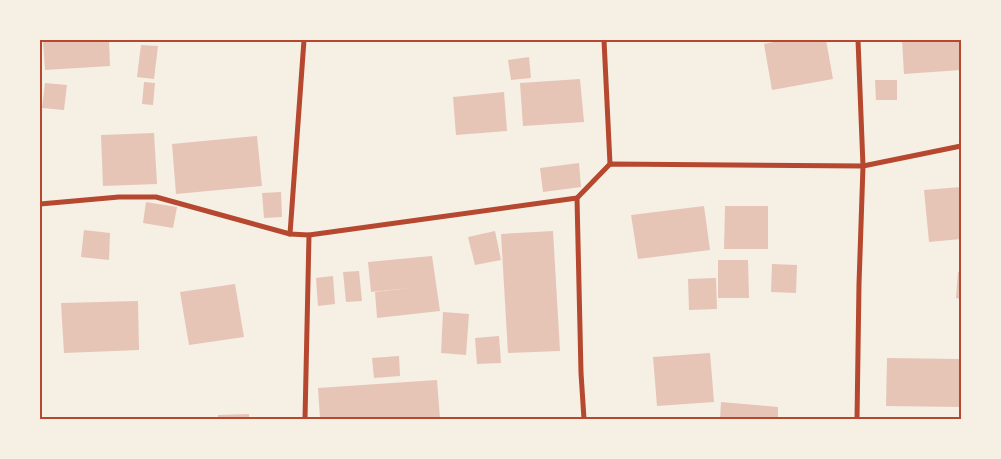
<svg xmlns="http://www.w3.org/2000/svg" width="1001" height="459" font-family="'Noto Sans',sans-serif">
<style>
.building{fill:#e6c5b7}
.lines{fill:none;stroke-linecap:round;stroke-linejoin:round}
.minor{stroke:#b5482f;stroke-width:5}
.neatline{fill:none;stroke:#b5482f;stroke-width:2}
</style>
<rect width="100%" height="100%" fill="#f6efe4"/>
<!-- building -->
<g class="building">
<path d="M43,40H109L110,66L45,70Z"/>
<path d="M783,40H826L833,79L772,90L764,44Z"/>
<path d="M902,40H961V70L904,74Z"/>
<path d="M141,45L158,46L154,79L137,77Z"/>
<path d="M529,57L531,78L511,80L508,60Z"/>
<path d="M580,79L584,122L523,126L520,83Z"/>
<path d="M875,80H897V100H876Z"/>
<path d="M144,82L155,83L153,105L142,104Z"/>
<path d="M45,83L67,85L64,110L42,108Z"/>
<path d="M504,92L507,131L456,135L453,97Z"/>
<path d="M154,133L157,184L103,186L101,135Z"/>
<path d="M257,136L262,186L176,194L172,144Z"/>
<path d="M579,163L581,187L543,192L540,168Z"/>
<path d="M961,187V239L929,242L924,190Z"/>
<path d="M281,192L282,217L264,218L262,193Z"/>
<path d="M146,202L177,207L173,228L143,223Z"/>
<path d="M704,206L710,250L638,259L631,215Z"/>
<path d="M725,206H768V249H724Z"/>
<path d="M84,230L110,233L109,260L81,257Z"/>
<path d="M495,231L501,260L475,265L468,237Z"/>
<path d="M553,231L560,351L508,353L501,234Z"/>
<path d="M432,256L440,311L377,318L375,292L409,288L371,292L368,262Z"/>
<path d="M718,260H748L749,298H718Z"/>
<path d="M772,264L797,265L796,293L771,292Z"/>
<path d="M359,271L362,301L346,302L343,272Z"/>
<path d="M958,272H961V299L956,298Z"/>
<path d="M333,276L335,304L318,306L316,278Z"/>
<path d="M716,278L717,309L689,310L688,279Z"/>
<path d="M235,284L244,337L189,345L180,292Z"/>
<path d="M138,301L139,350L64,353L61,303Z"/>
<path d="M443,312L469,314L466,355L441,353Z"/>
<path d="M499,336L501,363L477,364L475,338Z"/>
<path d="M710,353L714,402L657,406L653,357Z"/>
<path d="M399,356L400,376L374,378L372,358Z"/>
<path d="M887,358L961,359V407L886,406Z"/>
<path d="M437,380L440,419H320L318,388Z"/>
<path d="M721,402L778,407V419H720Z"/>
<path d="M249,414V419H218V415Z"/>
</g>
<g class="lines">
<!-- minor -->
<g class="minor">
<path d="M604,40L610,164"/>
<path d="M577,198L581,373L584,419"/>
<path d="M40,204L119,197H156L290,234L309,235L577,198L610,164L863,166L961,146"/>
<path d="M290,234L304,40"/>
<path d="M305,419L309,235"/>
<path d="M857,419L859,284L863,166L858,40"/>
</g>
</g>
<!-- border -->
<rect width="1001" height="459" fill="none" stroke="#f6efe4" stroke-width="82"/>
<rect x="41" y="41" width="919" height="377" class="neatline"/>
</svg>
